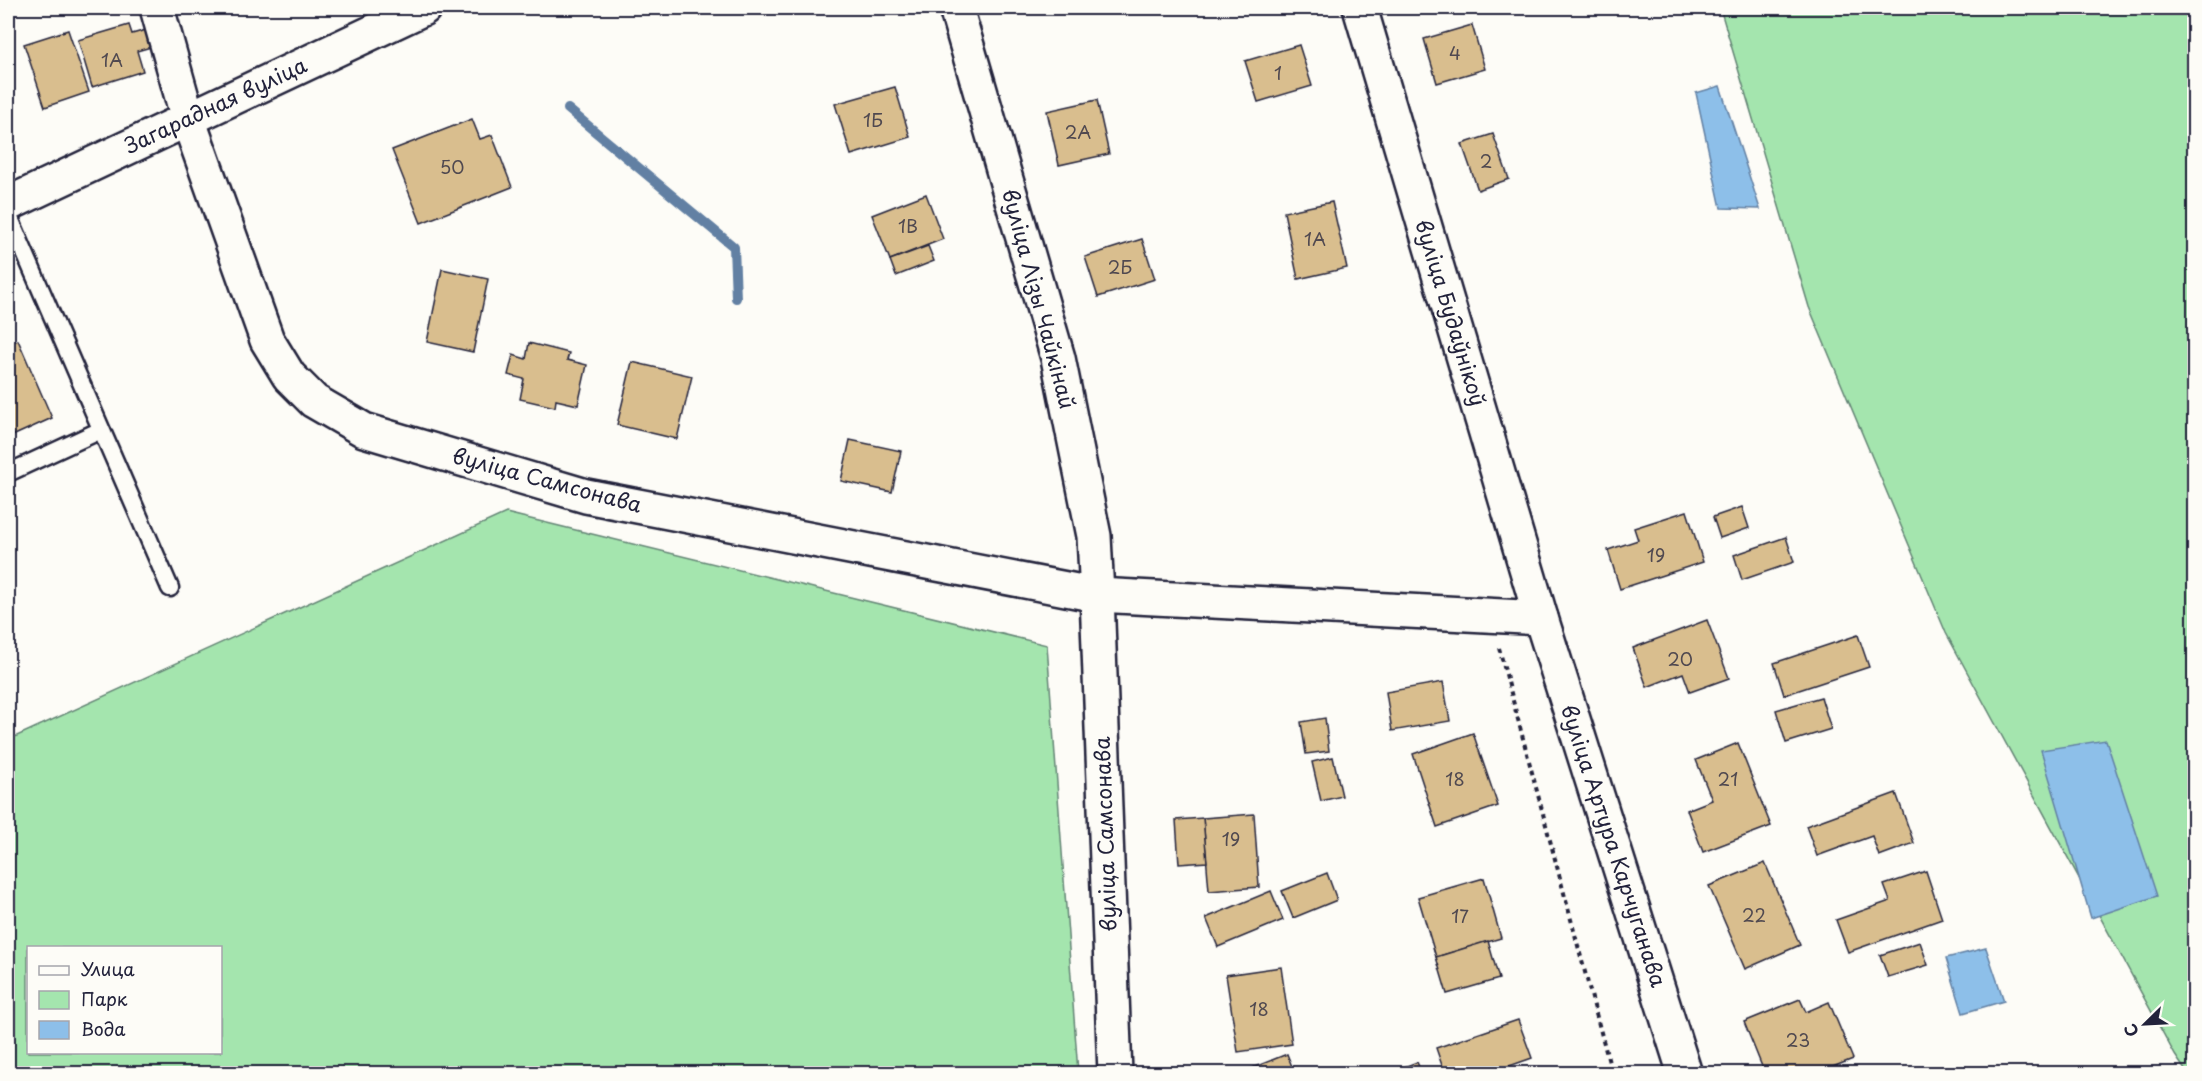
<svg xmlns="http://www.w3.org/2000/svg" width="2202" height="1081" font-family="'Playpen Sans',sans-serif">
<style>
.green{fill:#a4e5ae;stroke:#638474;stroke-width:1.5;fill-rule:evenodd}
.water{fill:#8dbfe9;stroke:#6280a3;stroke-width:1.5}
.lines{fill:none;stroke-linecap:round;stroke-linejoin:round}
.stream{stroke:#6280a3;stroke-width:10}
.building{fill:#d9be8e;stroke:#22223b;stroke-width:1.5}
.lane-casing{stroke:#22223b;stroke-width:21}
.street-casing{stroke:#22223b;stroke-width:38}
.secondary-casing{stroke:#22223b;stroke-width:38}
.path{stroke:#22223b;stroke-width:4;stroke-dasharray:4.5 4.5;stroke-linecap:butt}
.lane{stroke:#fdfcf7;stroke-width:16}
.street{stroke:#fdfcf7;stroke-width:33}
.secondary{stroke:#fdfcf7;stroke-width:33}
.labels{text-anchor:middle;stroke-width:4.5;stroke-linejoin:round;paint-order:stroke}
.number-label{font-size:18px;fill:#504950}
.street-label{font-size:21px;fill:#22223b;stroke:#fdfcf7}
</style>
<rect width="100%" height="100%" fill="#fdfcf7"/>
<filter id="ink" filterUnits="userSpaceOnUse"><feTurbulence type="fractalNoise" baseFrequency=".0167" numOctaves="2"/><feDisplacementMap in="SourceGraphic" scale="12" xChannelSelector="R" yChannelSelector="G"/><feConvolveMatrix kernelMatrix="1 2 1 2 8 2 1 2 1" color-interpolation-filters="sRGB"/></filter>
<g filter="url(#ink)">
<!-- green -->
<g class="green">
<path d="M1720,8H2194V1073H2187L2175,1055L1946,633L1809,307Z"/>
<path d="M506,513L1047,645L1078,1073H8V740ZM28,948H220V1052H28Z"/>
</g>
<!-- water -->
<g class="water">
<path d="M1720,86L1760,209L1721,208L1696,93Z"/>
<path d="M2106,740L2157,896L2091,918L2041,750Z"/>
<path d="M1986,948L2004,1001L1963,1013L1946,958Z"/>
</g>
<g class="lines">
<!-- stream -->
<path class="stream" d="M568,109L734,247L736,298"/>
</g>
<!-- building -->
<g class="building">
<path d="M129,25L132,34L146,30L151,47L137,51L143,71L92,87L78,40Z"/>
<path d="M1472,25L1485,69L1437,83L1424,39Z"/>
<path d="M68,30L89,92L45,107L24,44Z"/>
<path d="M1299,45L1312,86L1258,102L1245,61Z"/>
<path d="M895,87L910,137L851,155L835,104Z"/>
<path d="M1097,100L1109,154L1059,165L1047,111Z"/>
<path d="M472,119L480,139L492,135L512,187L421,223L392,150Z"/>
<path d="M1493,134L1509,179L1478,190L1462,144Z"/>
<path d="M926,194L943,239L890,260L872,215Z"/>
<path d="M1332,202L1347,268L1298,279L1284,212Z"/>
<path d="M1142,239L1155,279L1098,297L1085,257Z"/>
<path d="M928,246L934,261L896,276L890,260Z"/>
<path d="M442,269L488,279L473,352L427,342Z"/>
<path d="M18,340L52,418L8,438V344Z"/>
<path d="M529,343L569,353L567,360L587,365L578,405L556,400L555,407L520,399L524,379L508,375L513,355L526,359Z"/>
<path d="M632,362L692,376L677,439L617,425Z"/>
<path d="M850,440L901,451L892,492L841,481Z"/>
<path d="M1742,507L1749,528L1720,538L1713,517Z"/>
<path d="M1687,511L1703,562L1620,589L1608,550L1638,540L1634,528Z"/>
<path d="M1786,537L1794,562L1742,580L1734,555Z"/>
<path d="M1707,620L1729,678L1690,692L1683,673L1647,687L1633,648Z"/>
<path d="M1858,635L1869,667L1784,695L1774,663Z"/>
<path d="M1443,682L1450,721L1392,731L1386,692Z"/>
<path d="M1821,697L1831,729L1786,743L1776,710Z"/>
<path d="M1325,718L1329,751L1306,754L1301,722Z"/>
<path d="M1473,733L1498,806L1437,827L1413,754Z"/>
<path d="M1738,743L1771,826L1703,852L1687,810L1712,800L1696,760Z"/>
<path d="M1333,757L1342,796L1321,801L1312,762Z"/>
<path d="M1896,793L1914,843L1879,856L1872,836L1817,856L1806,826Z"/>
<path d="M1254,814L1259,887L1209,891L1203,818Z"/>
<path d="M1203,818L1207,862L1179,864L1176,820Z"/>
<path d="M1765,863L1800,945L1745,969L1709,886Z"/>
<path d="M1926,871L1942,919L1848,952L1836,920L1890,901L1884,885Z"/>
<path d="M1327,873L1337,900L1293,918L1282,891Z"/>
<path d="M1484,878L1501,938L1436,957L1418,897Z"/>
<path d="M1271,891L1283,920L1218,947L1206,918Z"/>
<path d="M1488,941L1499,979L1447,994L1436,957Z"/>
<path d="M1920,942L1928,965L1888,977L1880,955Z"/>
<path d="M1281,967L1292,1044L1238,1052L1226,975Z"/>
<path d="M1800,999L1806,1012L1829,1002L1853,1059L1830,1068L1832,1074H1765L1744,1022Z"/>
<path d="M1518,1020L1532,1058L1487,1074H1445L1436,1048Z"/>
<path d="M1287,1054L1295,1074H1237Z"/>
<path d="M1417,1062L1422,1074H1386Z"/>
</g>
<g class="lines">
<defs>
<g id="lane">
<path d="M8,214L170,588"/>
<path d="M8,473L101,430"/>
</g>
<g id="street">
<path d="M157,8L188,119L267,340L289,376L314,401L364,430L586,496L1097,595L1541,618"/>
<path d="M956,8L1058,358L1094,536L1097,595"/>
<path d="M1360,8L1541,618L1685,1074"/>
</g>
<g id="secondary">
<path d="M8,204L424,8"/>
<path d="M1097,595L1115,1074"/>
</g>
</defs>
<!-- lane casing -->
<use href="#lane" class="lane-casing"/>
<!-- street casing -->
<use href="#street" class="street-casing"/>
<!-- secondary casing -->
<use href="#secondary" class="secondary-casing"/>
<!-- path -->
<path class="path" d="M1499,648L1612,1074"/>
<!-- lane -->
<use href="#lane" class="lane"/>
<!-- street -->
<use href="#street" class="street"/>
<!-- secondary -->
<use href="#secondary" class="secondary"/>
</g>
</g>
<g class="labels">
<!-- number labels -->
<g class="number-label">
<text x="1455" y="60">4</text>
<text x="112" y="67">1А</text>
<text x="1278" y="80">1</text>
<text x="873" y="127">1Б</text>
<text x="1078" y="139">2А</text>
<text x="1486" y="168">2</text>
<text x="452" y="174">50</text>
<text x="908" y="233">1В</text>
<text x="1315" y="246">1А</text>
<text x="1120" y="274">2Б</text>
<text x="1656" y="562">19</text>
<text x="1680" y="666">20</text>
<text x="1455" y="786">18</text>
<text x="1728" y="786">21</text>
<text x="1231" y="846">19</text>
<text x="1754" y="922">22</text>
<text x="1460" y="923">17</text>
<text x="1259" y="1016">18</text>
<text x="1798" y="1047">23</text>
</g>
<!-- street labels -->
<g class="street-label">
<text transform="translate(216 106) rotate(-25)" y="7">Загарадная вуліца</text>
<text transform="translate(1038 299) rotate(75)" y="7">вуліца Лізы Чайкінай</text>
<text transform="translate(1450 313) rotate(73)" y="7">вуліца Будаўнікоў</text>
<text transform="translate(547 481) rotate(15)" y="7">вуліца Самсонава</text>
<text transform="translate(1106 834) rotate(-92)" y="7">вуліца Самсонава</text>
<text transform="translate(1613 846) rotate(72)" y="7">вуліца Артура Карчуганава</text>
</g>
</g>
<!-- margin -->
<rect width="2202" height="1081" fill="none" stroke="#fdfcf7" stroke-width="30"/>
<rect x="15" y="15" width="2172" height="1051" fill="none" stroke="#22223b" stroke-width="2" filter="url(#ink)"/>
<!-- legend -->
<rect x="27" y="946" width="195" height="108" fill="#fdfcf7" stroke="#a5a5ac" stroke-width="1.5"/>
<rect x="39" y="966" width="30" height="9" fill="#fdfcf7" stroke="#a5a5ac" stroke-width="1.5"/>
<text x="81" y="976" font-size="18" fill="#22223b">Улица</text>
<rect x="39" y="991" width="30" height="18" fill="#a4e5ae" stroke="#a5a5ac" stroke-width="1.5"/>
<text x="81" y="1006" font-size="18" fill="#22223b">Парк</text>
<rect x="39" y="1021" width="30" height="18" fill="#8dbfe9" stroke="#a5a5ac" stroke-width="1.5"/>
<text x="81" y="1036" font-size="18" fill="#22223b">Вода</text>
<!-- north arrow -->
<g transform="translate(2145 1024) rotate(246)" stroke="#fdfcf7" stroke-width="4.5" paint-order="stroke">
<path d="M0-4.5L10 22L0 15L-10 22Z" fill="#22223b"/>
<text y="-9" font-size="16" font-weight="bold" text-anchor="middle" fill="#22223b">С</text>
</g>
</svg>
